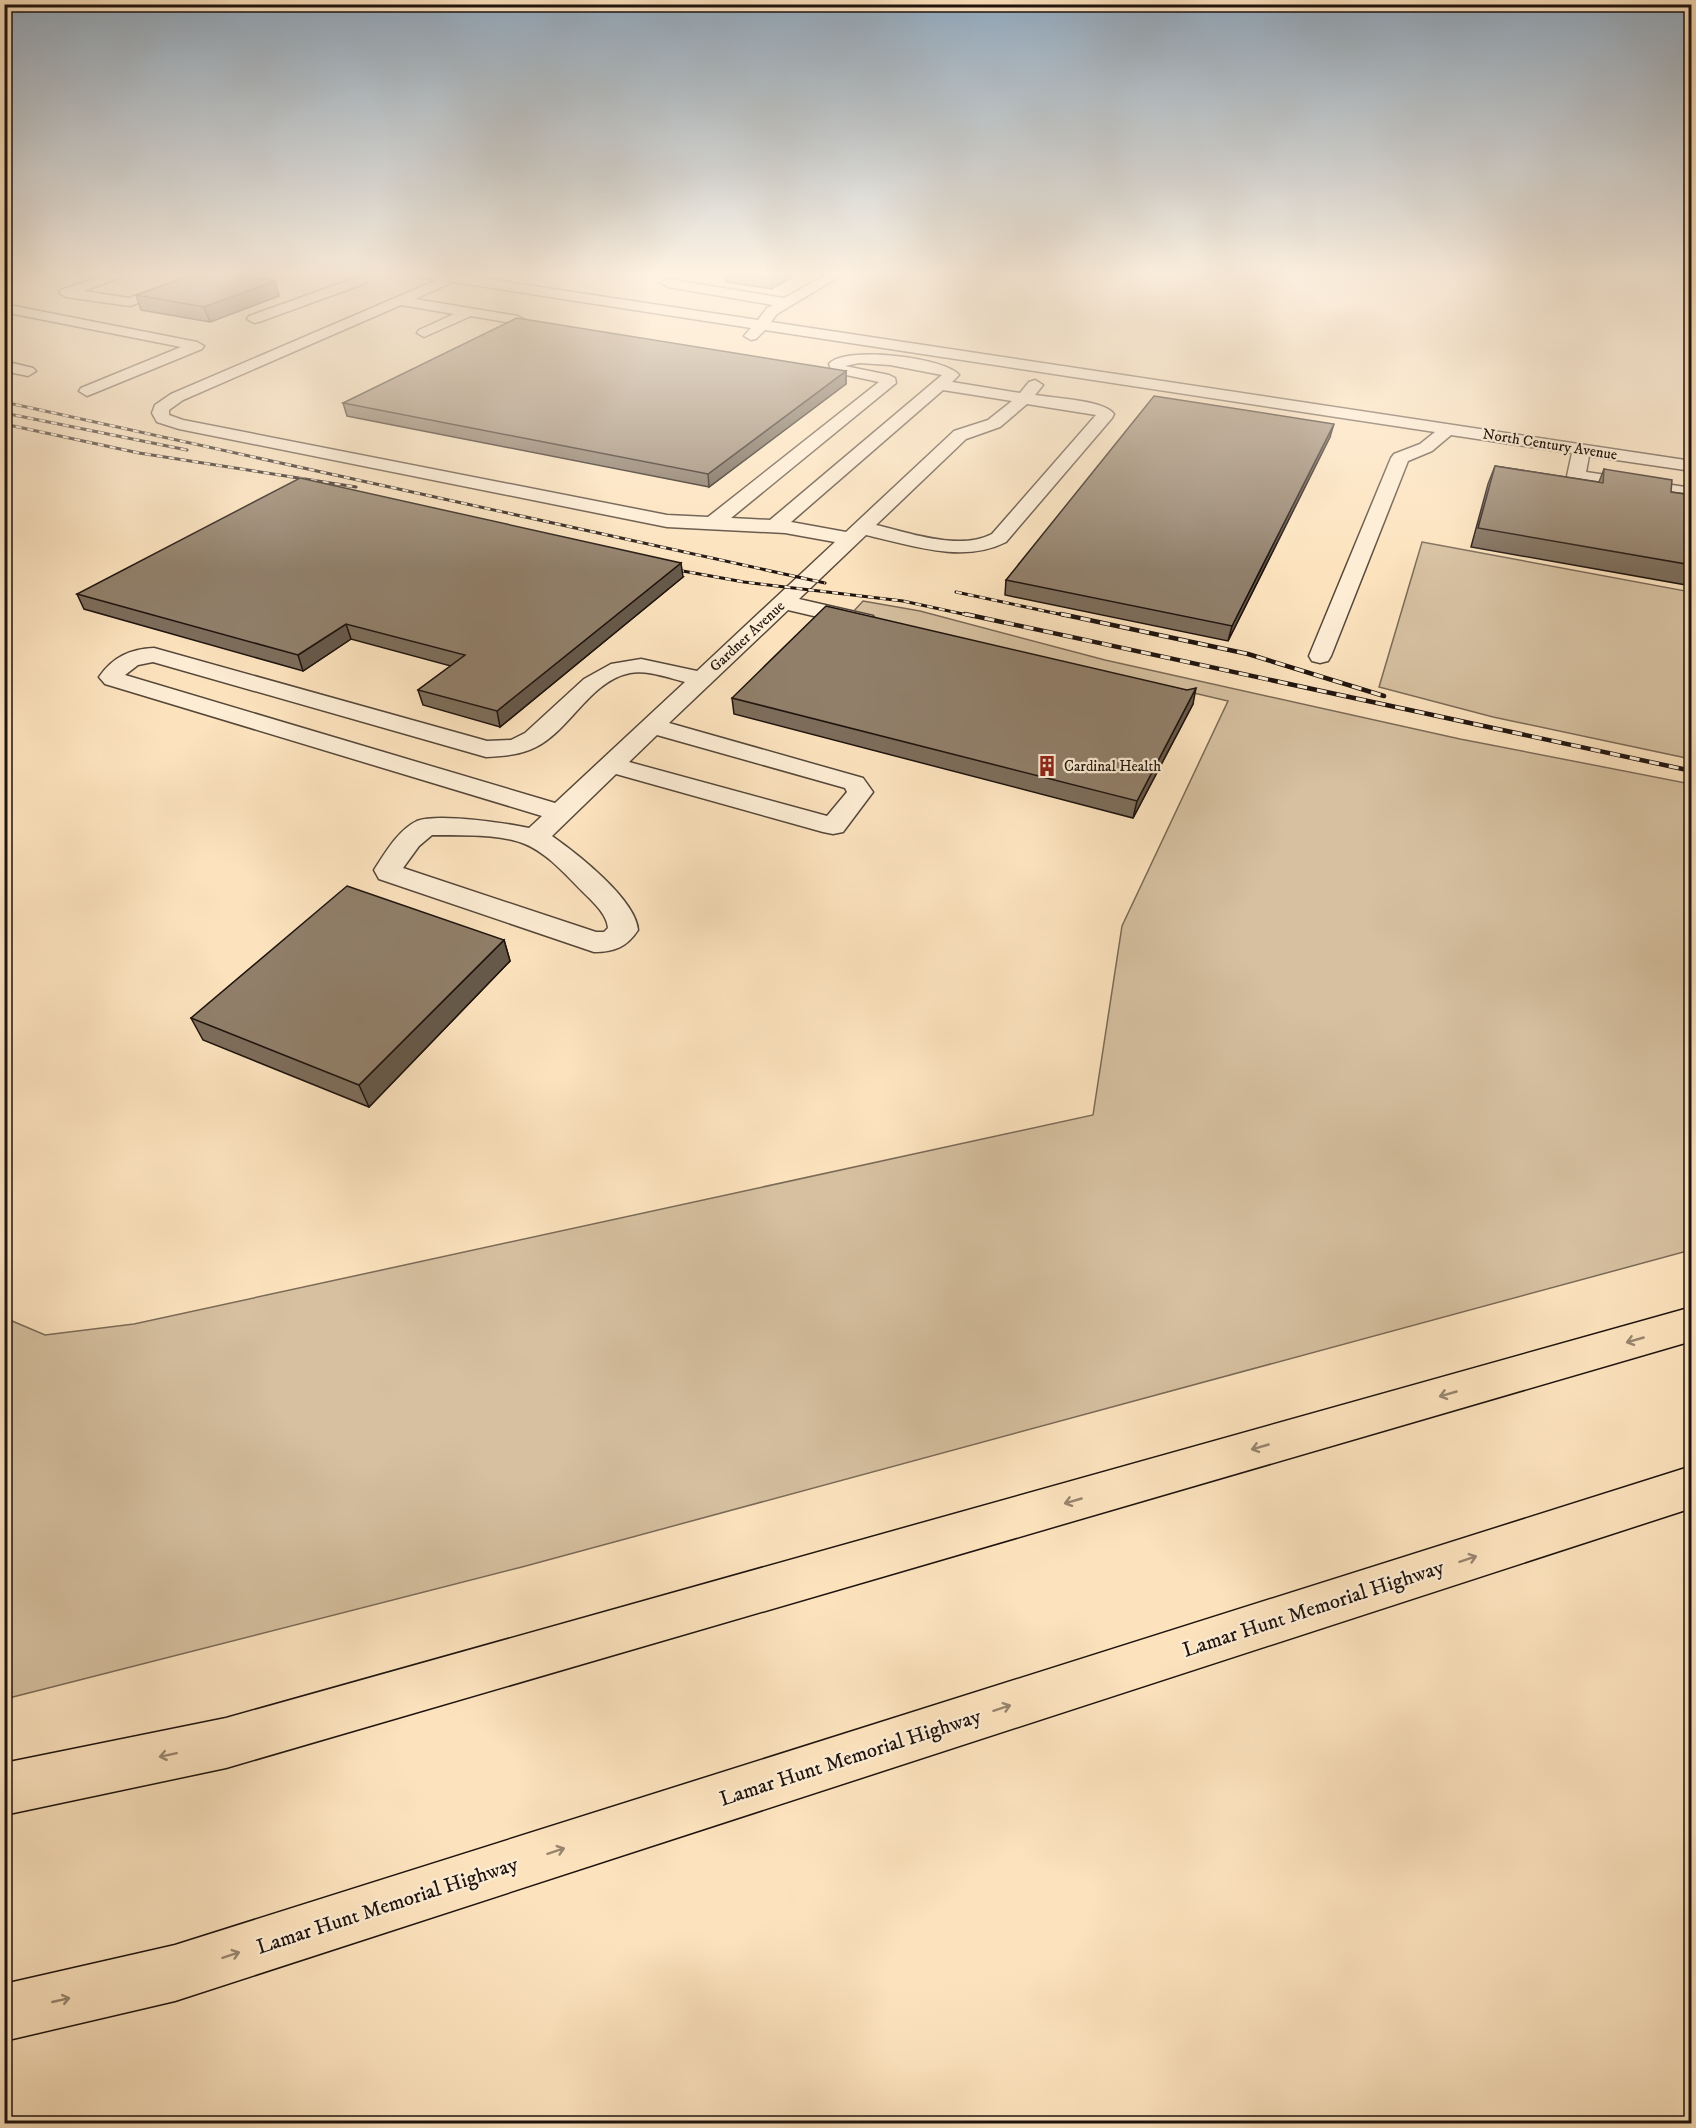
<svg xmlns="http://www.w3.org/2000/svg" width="1696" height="2128" font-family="'IM FELL DW Pica',serif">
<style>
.green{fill:#d6c0a0;stroke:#7a6a57;stroke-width:1.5}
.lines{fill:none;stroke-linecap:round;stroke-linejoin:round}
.minor-casing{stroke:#56473a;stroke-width:3}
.highway-casing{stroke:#1e130e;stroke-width:3}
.minor{fill:#fdedd5;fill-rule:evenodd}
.highway{fill:#fce3be;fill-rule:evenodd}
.rail-far1-casing{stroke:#1e130e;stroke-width:3}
.rail-casing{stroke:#1e130e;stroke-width:4.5}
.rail-far1{stroke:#fdedd5;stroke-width:2;stroke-dasharray:6;stroke-linecap:butt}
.rail{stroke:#fdedd5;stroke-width:3;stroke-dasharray:10;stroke-linecap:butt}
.wall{fill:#7d6d5b;stroke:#1e130e;stroke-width:1.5}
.shaded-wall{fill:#66594a;stroke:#1e130e;stroke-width:1.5}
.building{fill:#917f6a;stroke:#1e130e;stroke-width:1.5}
.oneway{stroke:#98856f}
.labels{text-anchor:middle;stroke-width:4.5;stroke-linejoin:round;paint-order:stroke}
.far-street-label{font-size:15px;fill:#1e130e;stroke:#fdedd5}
.far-poi-label{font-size:15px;fill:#1e130e;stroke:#fdedd5;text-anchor:start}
.near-street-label{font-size:21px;fill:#1e130e;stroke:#fdedd5}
</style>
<rect width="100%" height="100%" fill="#fce3be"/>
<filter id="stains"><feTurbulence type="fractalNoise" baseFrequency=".00333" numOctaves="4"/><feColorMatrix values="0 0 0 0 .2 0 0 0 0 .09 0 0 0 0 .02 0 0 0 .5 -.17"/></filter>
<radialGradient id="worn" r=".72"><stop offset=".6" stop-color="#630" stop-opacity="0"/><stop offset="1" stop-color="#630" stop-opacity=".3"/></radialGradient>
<!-- green -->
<g class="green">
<path d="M1422,542L1691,592V759L1493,717L1379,687Z"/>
<path d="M863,601L920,611L1105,660L1460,739L1691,784V1250L522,1567L5,1699V1318L45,1335L134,1324L1093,1115L1122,926L1228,701L852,613Z"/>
</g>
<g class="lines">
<defs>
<g id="minor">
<path d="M114,272H134L84,291L129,298L203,272H223L130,306L66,297L59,293L61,290Z"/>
<path d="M406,272H441L758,320L767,308L773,305L668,287L661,283L668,279L784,298L831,272H847L777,314L771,322L1692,461V471L1589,456L1586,472L1692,488V500L1570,480L1567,476L1572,453L1451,435L1432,451L1408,461L1331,656L1328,661L1320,663L1312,661L1309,656L1391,458L1394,454L1420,444L1435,432L765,330L756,339L751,340L744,336L751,328L453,282L415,299L518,316L525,320L518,324L471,316L424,337L417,333L419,330L454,314L401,305L183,400L169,410V415L183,420L667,515L708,517L879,382L832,372L829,364C845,345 946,358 959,375L952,382L1020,393L1029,382L1035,380L1043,385L1035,395C1053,398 1104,400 1114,414L1112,418L1006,542C963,564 910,545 866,535L799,599L873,616L876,621L873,626L865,628L788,610L669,723L863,778L873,792L843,832L833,834L823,832L616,774L552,836C576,853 636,899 638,930C627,947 614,952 594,952L379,879L374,870C385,853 398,830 417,821C438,813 506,823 529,828L542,816L105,684L99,677C113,657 130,649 154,648L487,741L511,740L525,733L584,679L611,664L641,659L697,671L835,542L785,533L667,527L179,429L157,422L152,413L155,405L171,394L437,280L412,276ZM859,363L890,365L942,375L770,520L731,518L896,383L895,378L889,375L845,366ZM943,390L1012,401L988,420L954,431L846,532L791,522ZM1027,404L1096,415L992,534C959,551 910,533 876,525L966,439L1000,427ZM153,662L486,757C503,756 521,755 536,747C570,730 590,681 630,673C649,670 668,678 685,682L555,803L125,675L138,665ZM657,735L845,788L847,792L827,816L629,762ZM432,835C461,836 498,833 525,844C547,853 566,875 582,891C592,901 607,914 608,928L604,932H596L403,868L419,846Z"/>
<path d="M361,276L368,280L366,283L259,322L254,323L247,319L249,316Z"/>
<path d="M14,306L197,342L204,346L202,349L87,396L79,391L81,388L181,347L9,313L7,310L9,307Z"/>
<path d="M4,361L33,368L36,371L28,376L4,371Z"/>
</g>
<g id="highway">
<path d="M1692,1307V1341L226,1768L4,1815V1763L226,1718Z"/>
<path d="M1692,1466V1508L175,2001L4,2041V1984L175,1945Z"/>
</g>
</defs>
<!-- minor casing -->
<use href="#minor" class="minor-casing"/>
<!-- highway casing -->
<use href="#highway" class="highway-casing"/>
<!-- minor -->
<use href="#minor" class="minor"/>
<!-- highway -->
<use href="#highway" class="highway"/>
<defs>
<g id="rail-far1">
<path d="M4,402L825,583"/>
<path d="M4,413L187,450"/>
<path d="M4,424L139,453L356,487"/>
<path d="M666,568L744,582L903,601L972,616"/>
<path d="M956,592L1068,616"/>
</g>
<g id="rail">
<path d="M965,614L1692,771"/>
<path d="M1061,614L1248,654L1384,696"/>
</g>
</defs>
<!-- rail-far1 casing -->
<use href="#rail-far1" class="rail-far1-casing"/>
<!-- rail casing -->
<use href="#rail" class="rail-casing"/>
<!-- rail-far1 -->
<use href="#rail-far1" class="rail-far1"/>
<!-- rail -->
<use href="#rail" class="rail"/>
</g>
<!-- wall -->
<g class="wall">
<path d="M726,272H800L772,289L726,282Z"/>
<path d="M275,281L279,296L210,322L141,310L136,295Z"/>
<path d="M846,371V384L709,487L347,416L343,403Z"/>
<path d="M1330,437L1228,641L1005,595L1006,580Z"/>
<path d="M1495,466L1599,482L1604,469L1671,492L1692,495V586L1471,547L1488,484Z"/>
<path d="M683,577L500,727L423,705L418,690L451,666L351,639L303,671L84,609L77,594Z"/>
<path d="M732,698L1193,704L1133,818L734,714Z"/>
<path d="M504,940L510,961L369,1107L203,1040L191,1018Z"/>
</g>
<!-- shaded-wall -->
<g class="shaded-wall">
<path d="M780,272H800L772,289L771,278Z"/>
<path d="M275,281L279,296L210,322L204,307Z"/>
<path d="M846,371V384L709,487L708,474Z"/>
<path d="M1334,424L1330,437L1228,641L1232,626Z"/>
<path d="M681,563L683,577L500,727L497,711Z"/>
<path d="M346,624L351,639L303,671L298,655Z"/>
<path d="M1196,688L1193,704L1133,818L1137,801Z"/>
<path d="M504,940L510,961L369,1107L359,1085Z"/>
</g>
<!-- building -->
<g class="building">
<path d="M200,272H225L275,281L204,307L136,295Z"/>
<path d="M734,272H780L771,278Z"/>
<path d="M517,318L846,371L708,474L343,403Z"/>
<path d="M1154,396L1334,424L1232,626L1006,580Z"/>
<path d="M1495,466L1603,483L1604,469L1672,480L1671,492L1692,495V565L1478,528Z"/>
<path d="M300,478L681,563L497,711L418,690L465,655L346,624L298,655L77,594Z"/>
<path d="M826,606L1187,690L1196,688L1137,801L732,698Z"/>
<path d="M347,886L504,940L359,1085L191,1018Z"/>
</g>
<!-- one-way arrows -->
<defs><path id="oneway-shaft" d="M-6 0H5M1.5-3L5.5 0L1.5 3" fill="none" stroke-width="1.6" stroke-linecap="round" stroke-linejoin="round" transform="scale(1.5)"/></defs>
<g class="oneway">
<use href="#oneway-shaft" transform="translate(1635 1340) rotate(164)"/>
<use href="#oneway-shaft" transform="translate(1448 1394) rotate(164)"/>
<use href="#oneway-shaft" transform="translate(1260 1447) rotate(164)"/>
<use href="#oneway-shaft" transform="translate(1073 1501) rotate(164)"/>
<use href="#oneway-shaft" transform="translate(1468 1559) rotate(-18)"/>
<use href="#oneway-shaft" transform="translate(1002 1708) rotate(-18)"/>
<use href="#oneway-shaft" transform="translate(168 1755) rotate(168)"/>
<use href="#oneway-shaft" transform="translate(556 1851) rotate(-18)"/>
<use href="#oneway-shaft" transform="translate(231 1955) rotate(-18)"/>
<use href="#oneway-shaft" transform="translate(61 2000) rotate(-13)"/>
</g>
<!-- sky -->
<linearGradient id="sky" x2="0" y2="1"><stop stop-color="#92aabf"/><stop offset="0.48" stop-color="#fef2e2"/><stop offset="1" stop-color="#fef2e2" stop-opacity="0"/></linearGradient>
<rect width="1696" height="570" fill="url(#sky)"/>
<!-- icons -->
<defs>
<symbol id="building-bare" viewBox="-9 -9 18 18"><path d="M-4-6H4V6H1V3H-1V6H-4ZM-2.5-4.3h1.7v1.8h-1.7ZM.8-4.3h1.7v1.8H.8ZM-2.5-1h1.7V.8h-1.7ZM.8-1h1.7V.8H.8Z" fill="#8f2418" stroke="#fdedd5" stroke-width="2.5" paint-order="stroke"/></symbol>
</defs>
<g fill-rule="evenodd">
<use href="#building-bare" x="1032" y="751" width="30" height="30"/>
</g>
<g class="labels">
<!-- far-street labels -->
<g class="far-street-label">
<text transform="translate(1550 444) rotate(9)" y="5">North Century Avenue</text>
<text transform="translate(747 636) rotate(-43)" y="5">Gardner Avenue</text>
</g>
<!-- far-poi labels -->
<g class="far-poi-label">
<text x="1064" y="771">Cardinal Health</text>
</g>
<!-- near-street labels -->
<g class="near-street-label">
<text transform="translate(1313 1608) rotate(-18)" y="7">Lamar Hunt Memorial Highway</text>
<text transform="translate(850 1757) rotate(-18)" y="7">Lamar Hunt Memorial Highway</text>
<text transform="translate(387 1905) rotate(-18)" y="7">Lamar Hunt Memorial Highway</text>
</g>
</g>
<!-- margin -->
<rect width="1696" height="2128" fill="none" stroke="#fce3be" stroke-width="24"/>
<rect x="6" y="6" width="1684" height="2116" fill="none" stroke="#1e130e" stroke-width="3"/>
<rect x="12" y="12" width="1672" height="2104" fill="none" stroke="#1e130e" stroke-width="1.5"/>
<rect width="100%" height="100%" filter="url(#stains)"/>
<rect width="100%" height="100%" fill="url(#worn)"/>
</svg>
